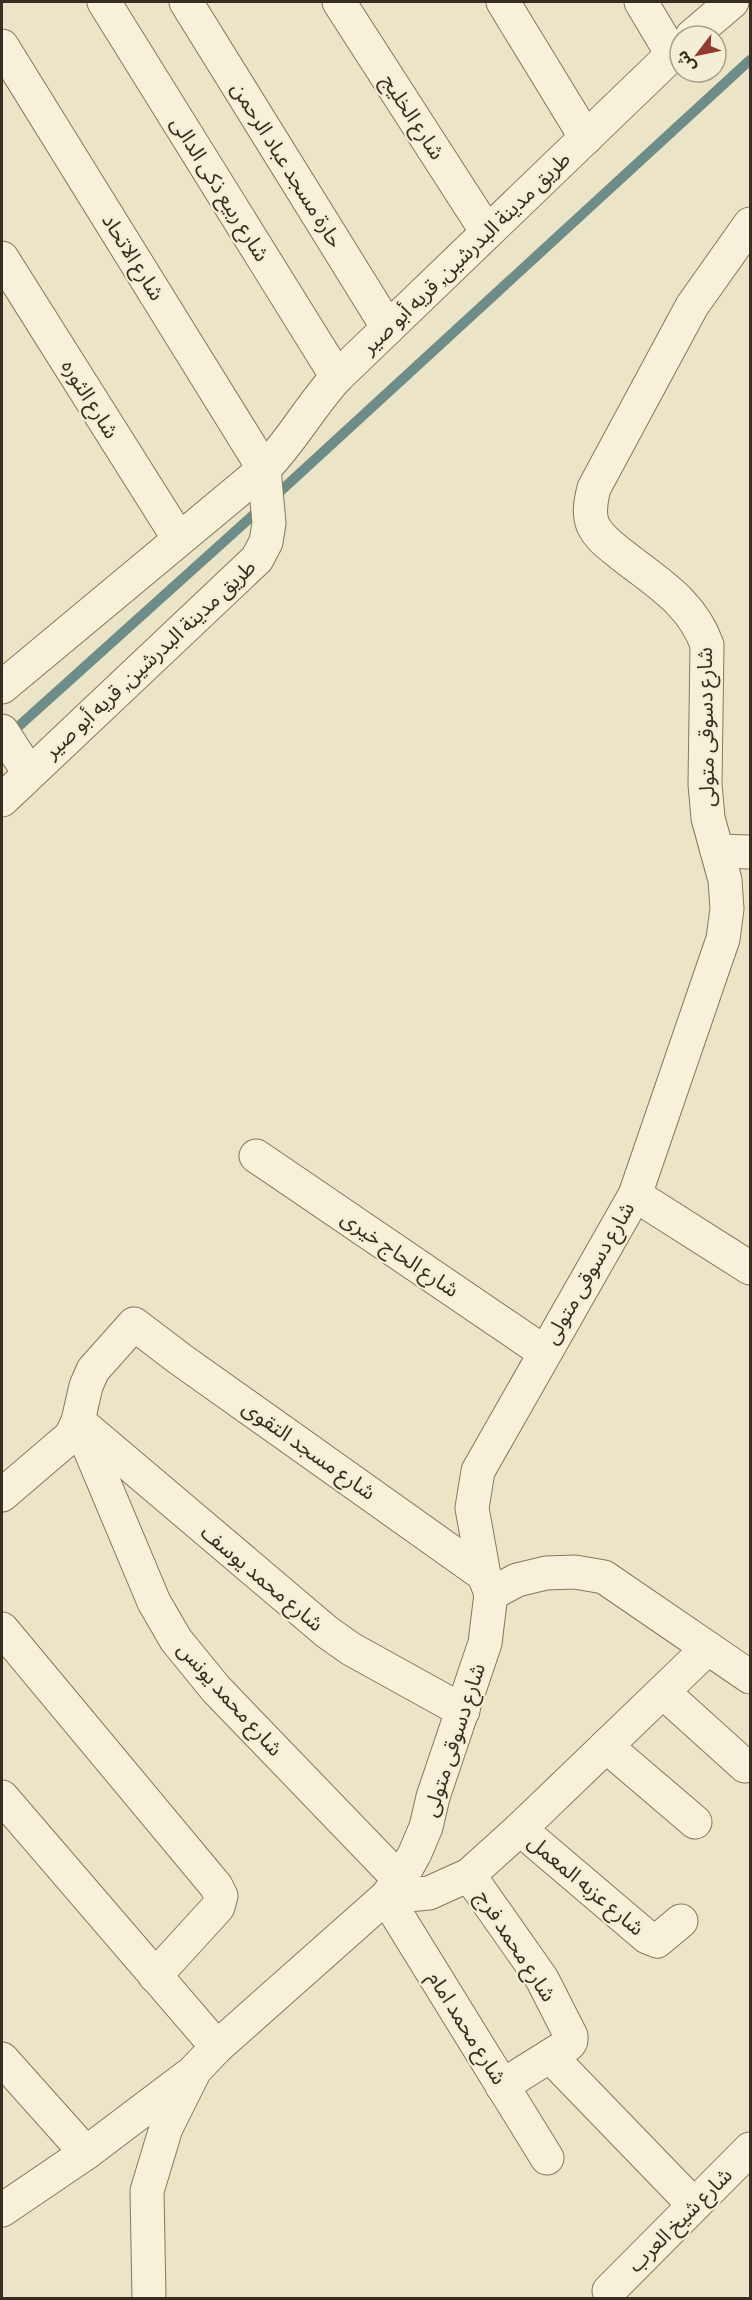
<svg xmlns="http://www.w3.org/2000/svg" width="752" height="2300" font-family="'Crimson Pro','Noto Sans Arabic',serif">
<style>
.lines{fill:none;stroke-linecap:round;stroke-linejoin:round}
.stream{stroke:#6e8d89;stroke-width:10}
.minor-casing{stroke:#86775d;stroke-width:35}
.tertiary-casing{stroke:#86775d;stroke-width:35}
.minor{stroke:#f7f1d9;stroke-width:33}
.tertiary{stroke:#f7f1d9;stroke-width:33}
.labels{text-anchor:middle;stroke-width:4.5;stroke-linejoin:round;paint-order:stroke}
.street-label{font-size:21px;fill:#372d20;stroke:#f4eed5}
</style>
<rect width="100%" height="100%" fill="#ece4c6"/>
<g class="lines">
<!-- stream -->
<g class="stream">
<path d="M273,498L750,60"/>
<path d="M10,734L261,508"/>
</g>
<defs>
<g id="minor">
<path d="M104,2L337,377"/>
<path d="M186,2L388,328"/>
<path d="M339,2L487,232"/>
<path d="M503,2L586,138"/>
<path d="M641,2L672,54"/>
<path d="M2,46L264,469"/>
<path d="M2,258L179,539"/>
<path d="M2,731L29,773"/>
<path d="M717,851L750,852"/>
<path d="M256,1156L544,1352"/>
<path d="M635,1195L750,1268"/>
<path d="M78,1421L154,1602L176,1640L216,1689L400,1880"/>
<path d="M84,1426L327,1632L351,1649L463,1711"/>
<path d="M2,1495L71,1436L78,1421L86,1386L93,1370L134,1324L180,1359L484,1575"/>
<path d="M491,1594L517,1580L546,1573L575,1572L604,1577L750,1677"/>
<path d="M2,1629L216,1886L221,1896L218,1907L155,1976"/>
<path d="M663,1692L745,1766"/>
<path d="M606,1746L695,1822"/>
<path d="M2,1797L217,2047"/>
<path d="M520,1829L647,1937L657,1941L681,1921"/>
<path d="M469,1875L542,1979L571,2036V2041L569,2044L502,2086"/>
<path d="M550,2056L694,2205"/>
<path d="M2,2059L86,2153"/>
<path d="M547,2158L386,1897L429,1893L469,1875L520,1829L708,1648"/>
<path d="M2,2210L86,2153L188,2076"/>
<path d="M609,2291L750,2149"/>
<path d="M149,2298L147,2191L166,2128L195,2070L217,2047L386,1897L400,1880L415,1853L426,1827L433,1797L485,1643L491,1594L484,1575L472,1508L478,1471L635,1195L723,939L727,909L725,880L708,818L705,784L707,645C692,602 656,582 622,555C611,546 599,538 593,525C588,513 591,500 594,488L692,306L750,224"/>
</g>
<g id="tertiary">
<path d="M692,36L732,2"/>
<path d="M2,687L264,469C292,441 310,406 337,377L680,47"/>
<path d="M2,800L257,559L266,542L269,523L264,469"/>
</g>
</defs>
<!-- minor casing -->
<use href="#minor" class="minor-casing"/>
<!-- tertiary casing -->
<use href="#tertiary" class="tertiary-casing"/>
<!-- minor -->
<use href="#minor" class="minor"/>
<!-- tertiary -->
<use href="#tertiary" class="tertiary"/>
</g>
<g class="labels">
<!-- street labels -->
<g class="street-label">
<text transform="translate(413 117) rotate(57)" y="7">شارع الخليج</text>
<text transform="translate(287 165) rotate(58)" y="7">حارة مسجد عباد الرحمن</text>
<text transform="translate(220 189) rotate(58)" y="7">شارع ربيع ذكى الدالى</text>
<text transform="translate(466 253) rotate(-44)" y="7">طريق مدينة البدرشين, قريه أبو صير</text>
<text transform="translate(133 257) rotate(58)" y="7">شارع الاتحاد</text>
<text transform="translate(90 399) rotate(58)" y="7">شارع الثوره</text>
<text transform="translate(150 659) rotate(-43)" y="7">طريق مدينة البدرشين, قريه أبو صير</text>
<text transform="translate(706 727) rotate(-91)" y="7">شارع دسوقى متولى</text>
<text transform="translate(400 1254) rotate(34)" y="7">شارع الحاج خيرى</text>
<text transform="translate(589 1273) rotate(-60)" y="7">شارع دسوقى متولى</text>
<text transform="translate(309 1450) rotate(35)" y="7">شارع مسجد التقوى</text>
<text transform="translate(262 1578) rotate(40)" y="7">شارع محمد يوسف</text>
<text transform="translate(230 1699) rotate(48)" y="7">شارع محمد يونس</text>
<text transform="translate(454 1740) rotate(-72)" y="7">شارع دسوقى متولى</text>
<text transform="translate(586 1885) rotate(40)" y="7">شارع عزبه المعمل</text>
<text transform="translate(516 1946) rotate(57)" y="7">شارع محمد فرج</text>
<text transform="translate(467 2028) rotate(58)" y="7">شارع محمد امام</text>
<text transform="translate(680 2220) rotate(-45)" y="7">شارع شيخ العرب</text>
</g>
</g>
<!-- border -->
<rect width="752" height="2300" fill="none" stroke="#372d20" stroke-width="6"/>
<!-- north arrow -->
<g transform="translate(698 54) rotate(238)"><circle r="28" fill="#f4eed5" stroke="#a8a18d" stroke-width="1.5"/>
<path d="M0-4.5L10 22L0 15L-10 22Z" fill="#923930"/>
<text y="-9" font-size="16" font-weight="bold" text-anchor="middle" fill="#372d20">ش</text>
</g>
</svg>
